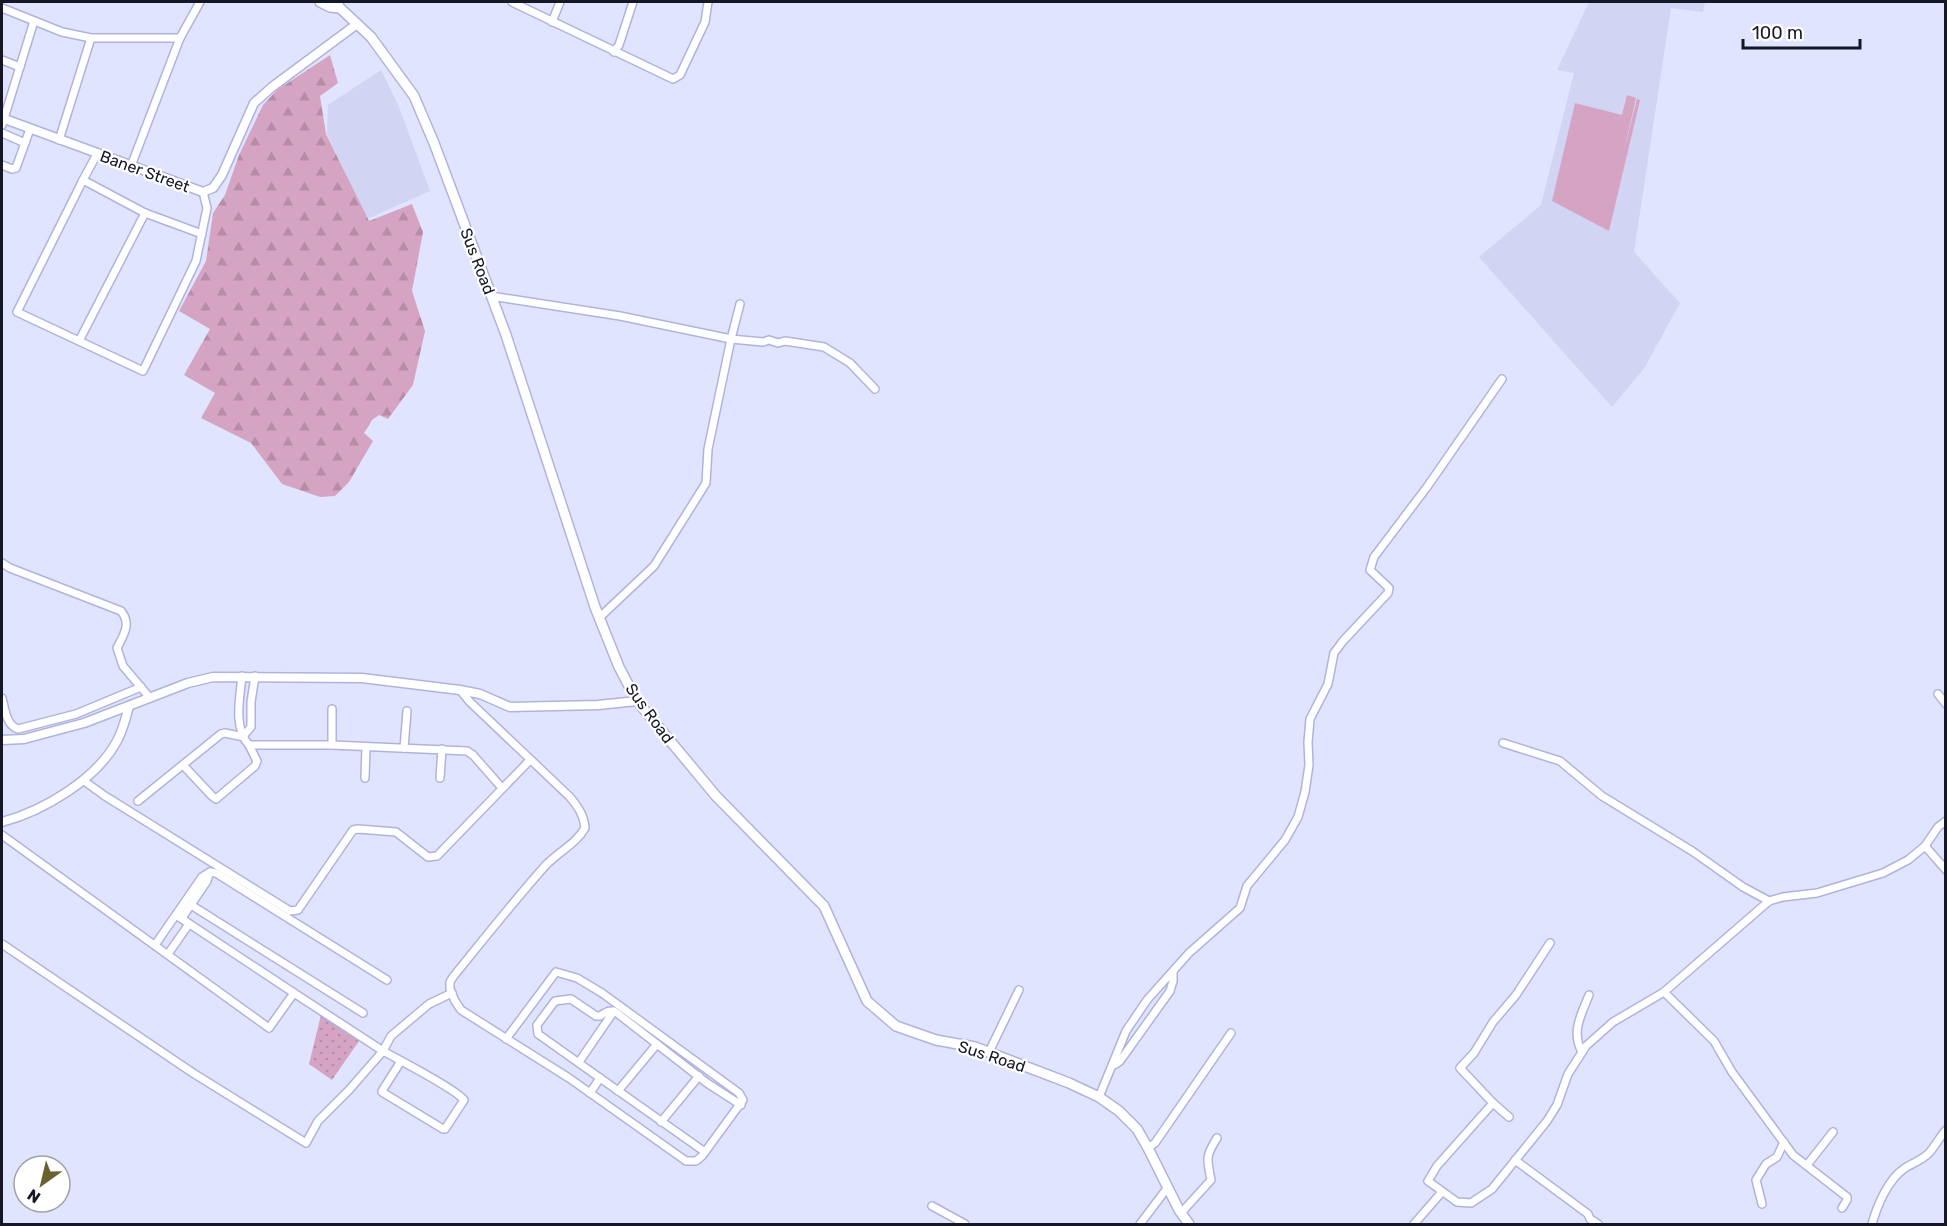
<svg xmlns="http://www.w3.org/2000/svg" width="1947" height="1226" font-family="Rubik,sans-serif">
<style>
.built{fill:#d1d4f3}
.green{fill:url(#green-dots)}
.forest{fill:url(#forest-firs)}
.pitch{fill:#d6a4c3}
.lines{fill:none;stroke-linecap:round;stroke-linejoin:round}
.minor-casing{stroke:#b0b3de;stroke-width:10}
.tertiary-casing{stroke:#b0b3de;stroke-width:11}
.secondary-casing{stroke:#b0b3de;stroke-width:12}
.minor{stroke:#fff;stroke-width:7}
.tertiary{stroke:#fff;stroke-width:8}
.secondary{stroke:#fff;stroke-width:9}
.labels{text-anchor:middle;stroke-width:4.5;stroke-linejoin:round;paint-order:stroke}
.street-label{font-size:16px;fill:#151626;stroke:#fff}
</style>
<defs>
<pattern id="green-dots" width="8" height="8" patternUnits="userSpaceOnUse" patternTransform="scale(1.5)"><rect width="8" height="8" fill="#d6a4c3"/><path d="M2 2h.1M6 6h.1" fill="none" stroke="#b78ca7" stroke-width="1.8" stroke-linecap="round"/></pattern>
<pattern id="forest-firs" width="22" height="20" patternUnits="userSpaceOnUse" patternTransform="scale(1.5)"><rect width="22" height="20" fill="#d6a4c3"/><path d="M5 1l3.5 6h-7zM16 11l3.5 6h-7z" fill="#b78ca7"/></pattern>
</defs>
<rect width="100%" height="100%" fill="#e1e4ff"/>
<!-- built -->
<g class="built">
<path d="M1589,2H1705L1703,12L1671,8L1634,252L1680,303L1645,367L1612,407L1479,257L1541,205L1574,73L1557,70Z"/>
<path d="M381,70L399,107L430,191L367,219L327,134L328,105Z"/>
</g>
<!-- green -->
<path class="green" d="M321,1015L359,1041L332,1080L309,1064Z"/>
<!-- forest -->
<path class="forest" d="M330,55L338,83L320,96L326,134L369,221L412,204L423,232L412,291L425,331L413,385L388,419L379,415L372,420L364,433L373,441L349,482L335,496L320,497L282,484L251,443L201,418L215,393L184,375L210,329L179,311L206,261L213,213L225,195L239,155L263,105L277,90Z"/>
<!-- pitch -->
<path class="pitch" d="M1627,95L1636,98L1623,155L1637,99L1640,100L1609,231L1552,201L1575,103L1622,115Z"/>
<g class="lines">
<defs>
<g id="minor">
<path d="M512,2L673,79L680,75L705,22L708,2"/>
<path d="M2,8L62,32L91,38H180"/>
<path d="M552,22L560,2"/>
<path d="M614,52L619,45L633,2"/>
<path d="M2,60L20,67"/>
<path d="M2,125L34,21"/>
<path d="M2,133L25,143"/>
<path d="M59,140L91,38"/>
<path d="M2,165L12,169L16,168L30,129"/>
<path d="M131,166L180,38L200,2"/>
<path d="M83,180L97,154"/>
<path d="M202,234L145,213L83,180L17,312L143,371L196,261L207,208L203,192"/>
<path d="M491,296L620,316L731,339L763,342L769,340L778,343L785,341L824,347L850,363L875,389"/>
<path d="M79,341L145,213"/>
<path d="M2,563L10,568L121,611C132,624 123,636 117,648L123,666L150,698"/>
<path d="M599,618L654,566L706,483L708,449L731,339L740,304"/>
<path d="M242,676C240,697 233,728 249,745H332L467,751L473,755L502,788"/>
<path d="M460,690L470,702L570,797C578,807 584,815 585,828C576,844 558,852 545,866C513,902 483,940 453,977L450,982V989L455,1001L461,1010L569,1078L686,1161H696L702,1156L743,1100L739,1093L602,993L577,978L556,972L506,1039"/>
<path d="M1938,694L1946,704"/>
<path d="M2,698C5,709 6,725 18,729L76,714L141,687"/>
<path d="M244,735L251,727V702L255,676"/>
<path d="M1503,743L1560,761L1602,796L1692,851L1743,887L1769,901"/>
<path d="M332,745V709"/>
<path d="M404,748L407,711"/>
<path d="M183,765L212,796L216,799L255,766L257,761L249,745"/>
<path d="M365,778L366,747"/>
<path d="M440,778L442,749"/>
<path d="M84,781L105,796L290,911L298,910L353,830L358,829L396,832L428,857L437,856L530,760"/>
<path d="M138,801L221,734L225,733L244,737"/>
<path d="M2,835L269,1028L294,993L176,915"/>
<path d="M1925,846L1946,870"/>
<path d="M191,905L363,1013"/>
<path d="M182,918L207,881L210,872"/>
<path d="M2,944L193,1073L306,1143L318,1121L349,1090L383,1051L391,1036L429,1004L452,993"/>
<path d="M155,945L202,877L210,872L216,873L387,980"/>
<path d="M168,954L189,924"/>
<path d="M1664,992L1714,1041L1732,1072L1793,1155L1847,1197V1200L1842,1208"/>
<path d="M294,993L383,1051C399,1060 456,1089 464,1100L445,1129H443L382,1092V1091L401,1061"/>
<path d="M989,1052L1019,990"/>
<path d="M1582,1052C1571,1032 1581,1015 1589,995"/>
<path d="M579,1062L614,1011"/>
<path d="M1114,1065L1120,1061L1170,991L1173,981V972"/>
<path d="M600,1078L538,1034L537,1025L555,1001L571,999L596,1016H600C606,1012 610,1009 617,1013L707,1083L741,1105"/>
<path d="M618,1091L657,1044"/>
<path d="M590,1093L600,1078L705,1152"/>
<path d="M1099,1097L1126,1031L1147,1000L1189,953L1240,908L1247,886L1285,840L1298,817L1305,792L1309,765L1308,742L1310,719L1328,684L1334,653L1343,641L1388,593L1389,588L1370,570L1374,557L1427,487L1502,379"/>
<path d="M1493,1103L1460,1068L1474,1053L1493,1022L1516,995L1550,943"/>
<path d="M1509,1117L1493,1103L1437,1166L1428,1181L1457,1202L1471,1203L1492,1189L1547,1121L1557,1105L1568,1074L1586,1046L1613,1022L1664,992L1769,901L1783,897L1817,893L1883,873L1908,860L1925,846L1938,827L1946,821"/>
<path d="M661,1122L699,1076"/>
<path d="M1148,1148L1155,1143L1231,1033"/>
<path d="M1515,1160L1588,1214L1590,1219L1598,1224"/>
<path d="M1807,1165L1833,1132"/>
<path d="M1762,1204L1756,1180L1766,1164L1777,1157L1784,1142"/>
<path d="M932,1206L965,1224"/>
<path d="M1181,1213L1211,1180C1207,1159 1205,1157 1217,1138"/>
<path d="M1140,1224L1168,1187"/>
<path d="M1414,1224L1441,1193"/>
<path d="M1872,1224C1877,1206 1888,1179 1905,1168C1913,1163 1922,1160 1929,1153C1935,1146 1940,1137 1946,1130"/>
</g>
<g id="tertiary">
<path d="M2,118L203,192L213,188L222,175L254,103L272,87L357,24"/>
<path d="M2,740L24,739L84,723L188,683L213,677L362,678L460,690L480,694L510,707L598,705L637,701"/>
<path d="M2,822C43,811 96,780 117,741C123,730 126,718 129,706"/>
</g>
<g id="secondary">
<path d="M320,2L330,7L340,8"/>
<path d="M336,2L340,8L371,37L414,96L434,143L506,335L595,607L619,667L637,701L716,796L824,906L867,1001L896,1026L936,1040L975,1047L1069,1083L1099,1097L1119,1111L1137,1129L1148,1148L1179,1210L1189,1224"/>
</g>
</defs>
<!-- minor casing -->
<use href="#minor" class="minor-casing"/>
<!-- tertiary casing -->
<use href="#tertiary" class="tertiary-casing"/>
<!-- secondary casing -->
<use href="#secondary" class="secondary-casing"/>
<!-- minor -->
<use href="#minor" class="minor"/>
<!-- tertiary -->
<use href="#tertiary" class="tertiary"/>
<!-- secondary -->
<use href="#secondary" class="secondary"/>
</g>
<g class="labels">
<!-- street labels -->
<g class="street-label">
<text transform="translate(145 171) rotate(20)" y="6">Baner Street</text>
<text transform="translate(478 261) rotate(69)" y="6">Sus Road</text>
<text transform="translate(650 713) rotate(54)" y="6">Sus Road</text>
<text transform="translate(992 1056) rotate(18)" y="6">Sus Road</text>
</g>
</g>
<!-- border -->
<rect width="1947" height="1226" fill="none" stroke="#151626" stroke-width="6"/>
<!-- north arrow -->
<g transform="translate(42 1184) rotate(214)"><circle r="28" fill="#ffffff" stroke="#a1a2a8" stroke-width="1.5"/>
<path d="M0-4.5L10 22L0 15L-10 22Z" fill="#69622f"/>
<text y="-9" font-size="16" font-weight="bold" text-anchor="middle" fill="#151626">N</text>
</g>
<!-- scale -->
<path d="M1743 39v9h117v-9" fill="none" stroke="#151626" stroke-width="3"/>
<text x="1752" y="39" font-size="18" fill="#151626" stroke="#ffffff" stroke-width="4.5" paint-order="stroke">100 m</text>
</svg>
